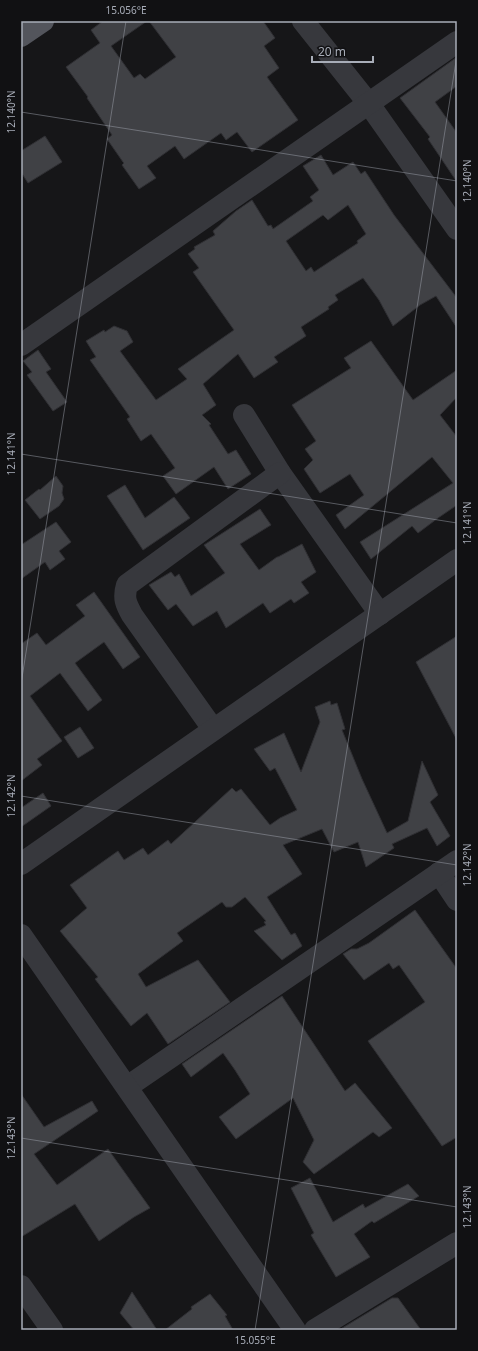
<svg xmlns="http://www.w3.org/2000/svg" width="478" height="1351" font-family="'Noto Sans',sans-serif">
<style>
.building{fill:#404145;stroke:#303034;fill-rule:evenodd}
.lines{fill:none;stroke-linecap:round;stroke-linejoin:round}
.minor{stroke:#37383d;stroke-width:22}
.tertiary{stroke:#37383d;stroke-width:22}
.primary{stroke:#53555c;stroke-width:22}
.ticks{fill:none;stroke:#a8adb8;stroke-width:1;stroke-opacity:0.45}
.neatline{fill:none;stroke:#a8adb8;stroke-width:1.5}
.ticks-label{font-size:10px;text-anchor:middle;fill:#a8adb8}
</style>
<rect width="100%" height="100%" fill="#161618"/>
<!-- building -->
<g class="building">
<path d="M103,21H147L111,46L134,78L140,74L145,79L176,57L149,21H263L275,38L264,46L279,68L267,77L298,120L252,152L237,132L226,140L221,133L184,159L175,146L147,166L156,178L139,189L122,165L124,163L123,162L107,139L112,135L87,98L88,97L66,67L100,43L91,30Z"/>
<path d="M457,57V86L435,102L457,133V182L428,139L430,137L400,98Z"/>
<path d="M45,136L62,162L28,183L21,172V151Z"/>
<path d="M321,155L333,175L353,162L361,174L365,171L394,215L457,298V328L436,296L420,305L393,326L379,300L363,278L335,295L338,300L328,307L329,309L301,327L306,336L274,357L278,362L254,378L238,354L203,384L216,405L202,415L211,424L209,425L228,454L236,450L251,474L228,489L214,467L176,494L163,476L175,468L151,434L141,441L127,419L130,417L90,360L96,357L86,341L104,330L105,332L114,326L127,331L133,342L120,351L156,400L187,379L178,369L234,330L193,272L199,268L188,254L195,249L194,247L215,235L213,231L236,211L252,200L268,226L271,225L273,229L313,201L310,197L319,190L303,166ZM348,205L366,234L357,241L358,243L314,272L311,267L306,271L286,241L323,215L328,220Z"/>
<path d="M371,341L413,400L457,370V397L440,415L457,437V505L438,518L418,533L412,526L371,559L360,542L453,483L432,457L345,529L336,515L364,495L350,474L320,493L304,469L313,460L305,449L316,441L292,405L351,368L344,358Z"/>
<path d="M38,350L51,369L46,372L67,402L53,411L27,375L32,372L23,361Z"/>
<path d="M56,476L63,486L62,493L64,499L59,506L40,519L25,500L39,489L40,490Z"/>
<path d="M125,485L145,518L174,497L190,518L143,550L107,496Z"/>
<path d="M260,509L271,525L240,544L259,570L277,557H278L302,544L316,572L301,582L309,593L294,603L291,599L270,613L263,603L226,628L217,611L193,626L176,604L168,610L149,585L171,572L175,577L179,574L191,596L225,573L204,545Z"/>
<path d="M56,522L71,542L59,551L65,559L50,570L45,562L21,579V545Z"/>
<path d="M94,592L140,657L123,669L104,642L75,663L102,700L88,711L60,673L30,696L62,741L37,759L42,765L21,781V644L37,633L46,645L85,616L76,605Z"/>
<path d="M457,636V740L416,662Z"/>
<path d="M330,701L331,705L337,703L345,729L342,730L362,779L387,833L408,821L422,761L438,795L430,802L450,836L437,846L427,828L392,844L394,848L366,867L358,842L334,852L322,829L283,845L302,874L267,897L291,935L295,933L302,946L282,960L254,931L266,925L264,922L266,921L245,897L232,907H226L222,902L177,933L183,941L138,974L146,987L198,960L230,1002L168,1044L147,1013L131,1026L95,979L98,977L60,931L87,908L70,885L118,851L124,860L143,848L148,855L168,840L171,844L232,788L236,792L241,789L270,825L280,818L297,810L275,768L270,771L254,749L284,733L301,772L320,722L315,707Z"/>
<path d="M80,727L94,748L78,758L64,737Z"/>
<path d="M43,793L51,806L21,827V808Z"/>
<path d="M415,910L457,969V1137L442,1146L368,1041L425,1002L399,965L393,969L389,963L364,980L343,954L351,949H357L369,943Z"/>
<path d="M282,996L345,1091L355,1083L392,1128L379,1137L373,1132L314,1174L303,1162L314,1140L293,1098L236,1139L219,1117L250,1094L235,1070L223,1053L191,1077L182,1064Z"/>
<path d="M21,1094L44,1127L92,1101L98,1111L34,1154L57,1185L108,1149L150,1208L134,1217L99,1241L75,1204L21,1237Z"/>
<path d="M310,1178L333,1222L363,1204L365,1208L408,1184L419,1196L374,1223L372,1221L354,1234L370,1257L336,1277L311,1235L314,1233L291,1188Z"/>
<path d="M132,1292L157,1330H134L120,1313Z"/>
<path d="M210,1294L227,1315L225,1316L233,1330H165L192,1309L191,1307Z"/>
<path d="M392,1298H398L421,1330H339Z"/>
</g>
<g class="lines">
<!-- minor -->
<g class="minor">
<path d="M303,21L369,104L457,229"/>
<path d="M21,345L457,42"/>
<path d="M244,415L280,473L380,614"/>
<path d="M213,729L132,615C126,604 123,598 127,585L280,473"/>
<path d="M21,864L457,560"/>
<path d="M439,873L457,900"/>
<path d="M127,1087L457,861"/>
<path d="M21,1286L52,1330"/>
<path d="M315,1330L457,1243"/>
</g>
<!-- tertiary -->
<path class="tertiary" d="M21,935L295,1330"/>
<!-- primary -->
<path class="primary" d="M21,36L43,21"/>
</g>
<!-- ticks -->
<path class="ticks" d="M21,112L457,181M21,454L457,523M21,684L126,21M21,796L457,865M21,1138L457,1207M255,1330L457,55"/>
<!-- border -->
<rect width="478" height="1351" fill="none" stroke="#111113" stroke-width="44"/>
<!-- scale -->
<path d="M312 56v6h61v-6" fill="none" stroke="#a8adb8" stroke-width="2"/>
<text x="318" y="56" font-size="12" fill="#a8adb8" stroke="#111113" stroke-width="3" paint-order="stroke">20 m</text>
<rect x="22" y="22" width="434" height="1307" class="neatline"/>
<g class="ticks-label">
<text x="126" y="14">15.056°E</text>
<text transform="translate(11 112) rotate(-90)" y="4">12.140°N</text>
<text transform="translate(467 181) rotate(-90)" y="4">12.140°N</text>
<text transform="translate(11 454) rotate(-90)" y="4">12.141°N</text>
<text transform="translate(467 523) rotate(-90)" y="4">12.141°N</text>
<text transform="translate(11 796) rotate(-90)" y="4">12.142°N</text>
<text transform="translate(467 865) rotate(-90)" y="4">12.142°N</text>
<text transform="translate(11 1138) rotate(-90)" y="4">12.143°N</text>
<text transform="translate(467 1207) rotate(-90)" y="4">12.143°N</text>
<text x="255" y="1344">15.055°E</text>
</g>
</svg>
